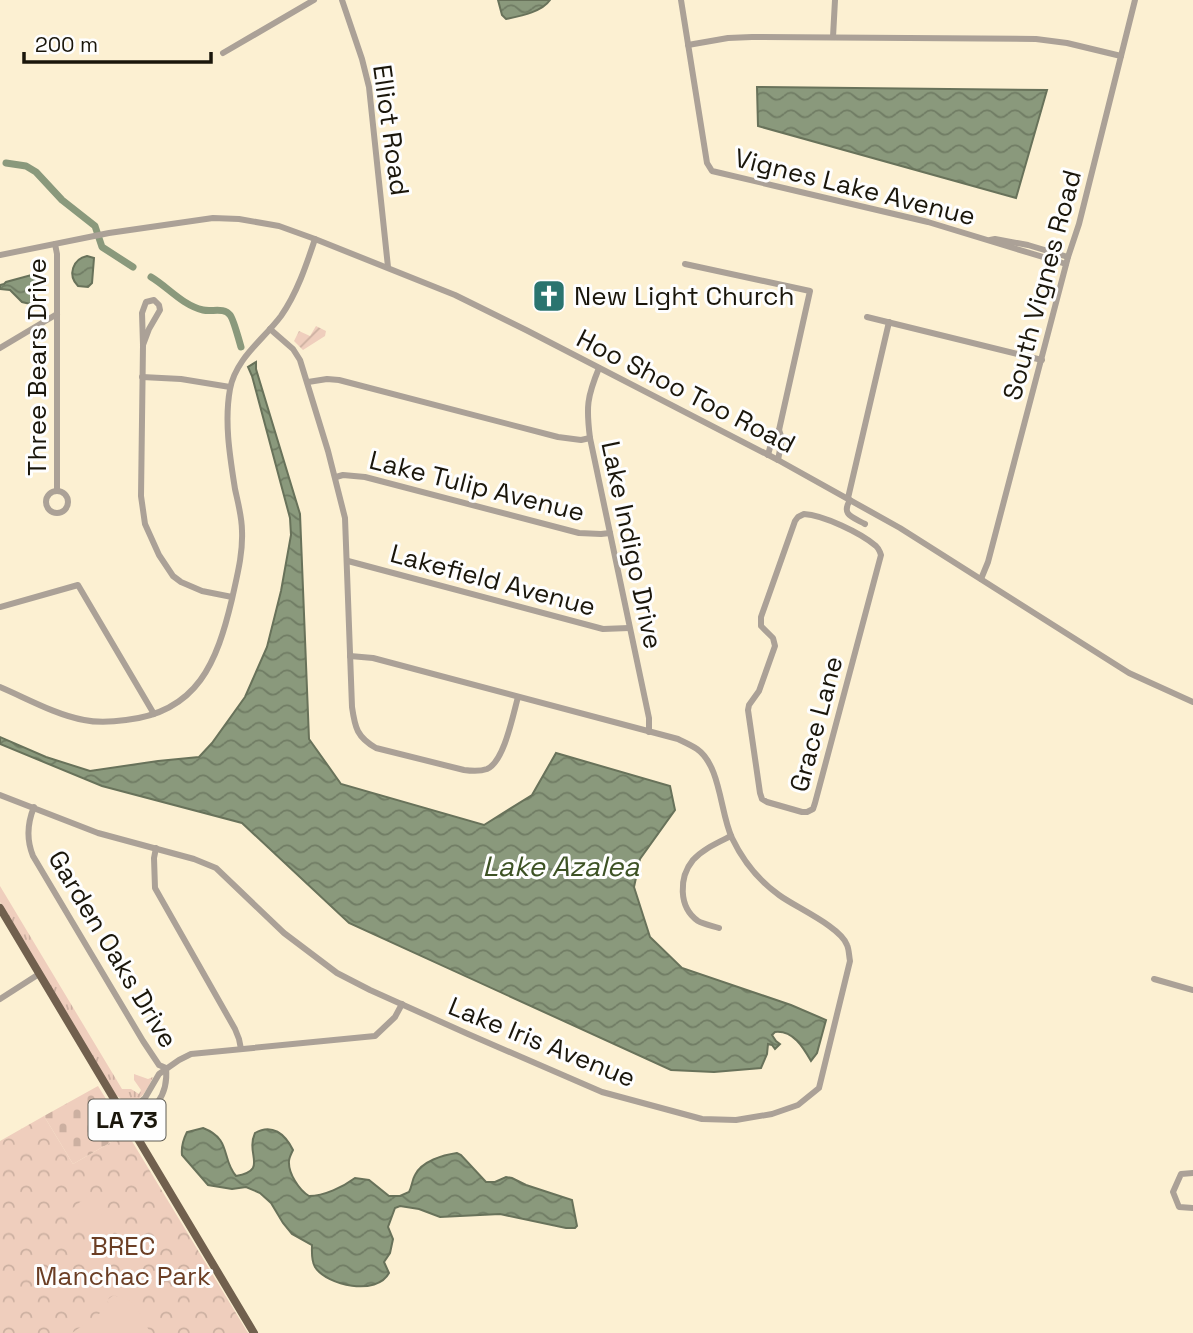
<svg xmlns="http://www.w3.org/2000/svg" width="1193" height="1333" font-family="'Space Grotesk',sans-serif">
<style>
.grass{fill:url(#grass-tufts)}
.forest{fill:url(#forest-crowns)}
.cemetery{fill:url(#cemetery-stones)}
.garden{fill:url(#garden-furrows)}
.pitch{fill:#efcebd}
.water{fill:url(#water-waves);stroke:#68725a;stroke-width:2}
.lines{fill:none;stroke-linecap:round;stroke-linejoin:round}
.canal{stroke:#8a997c;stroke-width:7}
.minor{stroke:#aba197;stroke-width:6}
.major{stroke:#71604e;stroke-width:8}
.labels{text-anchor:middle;stroke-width:6;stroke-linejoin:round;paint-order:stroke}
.shield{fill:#fefefe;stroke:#5e5c54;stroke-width:2}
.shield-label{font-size:24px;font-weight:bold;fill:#1a160b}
.street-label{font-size:26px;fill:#1a160b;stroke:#fefefe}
.poi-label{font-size:26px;fill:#1a160b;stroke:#fefefe;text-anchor:start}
.park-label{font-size:26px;fill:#6b3e24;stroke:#fefefe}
.water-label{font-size:28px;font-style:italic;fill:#3d5224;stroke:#fefefe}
</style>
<defs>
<pattern id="grass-tufts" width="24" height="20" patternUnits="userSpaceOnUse" patternTransform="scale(1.75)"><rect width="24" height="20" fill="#efcebd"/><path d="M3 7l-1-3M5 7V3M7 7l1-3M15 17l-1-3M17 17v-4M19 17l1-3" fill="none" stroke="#ccb0a1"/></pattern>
<pattern id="forest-crowns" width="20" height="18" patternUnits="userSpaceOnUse" patternTransform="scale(1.75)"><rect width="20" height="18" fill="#efcebd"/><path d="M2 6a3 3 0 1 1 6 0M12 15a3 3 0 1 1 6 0" fill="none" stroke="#ccb0a1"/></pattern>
<pattern id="cemetery-stones" width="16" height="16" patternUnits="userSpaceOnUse" patternTransform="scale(1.75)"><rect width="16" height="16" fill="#efcebd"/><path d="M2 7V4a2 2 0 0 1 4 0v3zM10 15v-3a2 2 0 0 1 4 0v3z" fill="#ccb0a1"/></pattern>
<pattern id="garden-furrows" width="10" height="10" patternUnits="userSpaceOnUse" patternTransform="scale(1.75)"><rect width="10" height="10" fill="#efcebd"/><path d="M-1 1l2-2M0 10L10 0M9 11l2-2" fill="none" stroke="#ccb0a1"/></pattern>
<pattern id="water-waves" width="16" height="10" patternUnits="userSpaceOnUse" patternTransform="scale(1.75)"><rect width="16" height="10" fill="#8a997c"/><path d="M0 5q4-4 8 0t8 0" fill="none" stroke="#707c64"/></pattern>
</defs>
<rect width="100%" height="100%" fill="#fcf0d2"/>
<!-- grass -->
<path class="grass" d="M0,886L122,1089H131L139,1094L141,1090L134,1080V1074L148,1079L153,1077C147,1090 141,1102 127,1104L115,1094L0,902Z"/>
<!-- forest -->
<path class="forest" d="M44,1116L73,1164L127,1133L248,1333H0V1141Z"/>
<!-- cemetery -->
<path class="cemetery" d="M98,1086L127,1133L73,1164L44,1116Z"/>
<!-- garden -->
<path class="garden" d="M316,326L326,331L325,336L303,350L294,341L299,331L310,336Z"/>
<!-- pitch -->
<g class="pitch">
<path d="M86,1197L116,1231L103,1243L73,1208Z"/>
<path d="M114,1295C117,1297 120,1297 124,1298C131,1299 138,1311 142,1316L141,1318L151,1333H72L110,1306L107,1300Z"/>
</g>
<!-- water -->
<g class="water">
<path d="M498,0H550C542,12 520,16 506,19L502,15Z"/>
<path d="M757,87L1047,90L1016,198L758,126Z"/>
<path d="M87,256L94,258L92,283L88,287L78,286C67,275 73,259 87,256Z"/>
<path d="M35,274L39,276L36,287L35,305L22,302L10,290L0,289V285L4,284L6,282Z"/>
<path d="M256,362V369L300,514L309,739L341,784L484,825L532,795L556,753L670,786L675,810L640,859L634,887L650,937L682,968L791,1005L826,1020L817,1053L811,1061C803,1047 793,1030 775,1032L772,1035L776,1041L780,1044L775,1049L772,1045L768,1044L767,1054L761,1068L714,1072L671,1070L349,923L242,823L102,786L0,744V737L46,757L90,771L158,761L199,757L212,743L245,697L267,647L281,591L291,535L290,518L252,376L248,367Z"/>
<path d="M203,1128C232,1139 221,1159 236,1176C269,1170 245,1155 255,1133C272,1123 285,1134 293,1150C292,1152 289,1159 289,1161C288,1173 299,1190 309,1196C324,1196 343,1187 355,1178L369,1180L389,1196H400L409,1192C412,1187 412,1180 415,1175C422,1161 443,1155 457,1153L461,1155L486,1182H495L506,1177L512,1178L526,1185L572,1200L577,1226L575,1228H566L500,1214L440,1217L419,1209L400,1206L395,1208L388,1227L393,1239L390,1253L384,1262L389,1273C377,1296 327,1286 315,1267C311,1260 312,1252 312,1245L292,1234L283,1223L271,1203L260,1193L246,1187L232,1189L208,1185L182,1155C181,1146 183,1140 187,1132Z"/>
</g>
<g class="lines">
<!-- canal -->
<g class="canal">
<path d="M6,163L26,166L36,172L62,200L95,226L102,247L133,267"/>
<path d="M151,277C168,287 182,305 203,310C212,312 224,307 230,315C233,318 239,340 241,347"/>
</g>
<!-- minor -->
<g class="minor">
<path d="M342,0L362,59L369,87L388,267"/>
<path d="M681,0L707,163L712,171L928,222L1066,264"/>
<path d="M833,37L835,0"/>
<path d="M688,45L728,38L752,37L1036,39L1067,43L1121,56"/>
<path d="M223,53L314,0"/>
<path d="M990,240L995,239L1028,245L1068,257"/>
<path d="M55,244L57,254V491"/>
<path d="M0,255L109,233L213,218L239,219L279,226L315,239L455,295L526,330L778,460L900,528L1129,673L1193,702"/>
<path d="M685,264L810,291L779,430L782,439L778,460"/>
<path d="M867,317L1042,360"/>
<path d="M270,329L293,349L300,360L328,451L345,518L352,707C355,728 357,737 376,748L464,770C471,771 479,772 487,769C504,762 513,715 518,697"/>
<path d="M143,345L149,329L160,310L159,305L154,300L146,302L142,313L143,345L141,496L145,524L159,555L173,576L181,582L202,591L232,597"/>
<path d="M0,348L57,314"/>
<path d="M599,368C587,397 586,407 590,438L649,718V732"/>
<path d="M142,377L181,379L230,387"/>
<path d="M308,382L327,379L339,380L558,437L581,440L590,438"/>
<path d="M768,455L773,436L779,430"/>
<path d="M336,477L343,475L365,477L579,533L601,534L610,533"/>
<circle cx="57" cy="502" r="11"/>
<path d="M848,498L889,322"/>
<path d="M850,500C841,515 852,517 865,524"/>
<path d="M804,514C823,515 861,533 876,546C880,550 879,550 881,555L815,803L813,809L807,812H802L767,802L762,799L760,793L748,710L749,705L759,691L775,646L773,638L761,626V617L795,521L798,517Z"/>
<path d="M348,561L603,629L629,628"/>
<path d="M981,579L988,562L1068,257L1079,224L1135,0"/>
<path d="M0,607L78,585L154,714"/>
<path d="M0,687C26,698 56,715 84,720C98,723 112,722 126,720C198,712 217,662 232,599C237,576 243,554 242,531C242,517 238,503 235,489C230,457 224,422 230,389C236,358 263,340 281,316C297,293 306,266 315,239"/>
<path d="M0,795L98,833L194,859L216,868L284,933L337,973L370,990L468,1034L602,1092L702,1119L736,1120L772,1114L798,1105L819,1088L850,961C849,956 849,949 847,945C841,927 795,907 779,895C758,880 743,861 732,838C720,813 721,766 697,749C691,745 684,742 678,739L373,658L350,656"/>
<path d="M34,807C27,824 26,839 33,856L143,1041L159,1065L166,1068"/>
<path d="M156,848L154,858L155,888L235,1029L239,1039L241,1049"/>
<path d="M719,928C713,926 703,924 698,921C678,907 679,877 693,860C703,849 717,843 731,836"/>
<path d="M1154,979L1193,990"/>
<path d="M0,999L39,974"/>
<path d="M122,1112L139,1103L145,1098L159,1074L179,1060L191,1054L375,1036L395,1017L402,1004"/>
<path d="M131,1127C152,1111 169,1098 166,1068"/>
<path d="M1193,1173L1181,1174L1173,1192L1179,1207L1193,1208"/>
</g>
<!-- major -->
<path class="major" d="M0,908L254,1333"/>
</g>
<!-- icons -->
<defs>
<symbol id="church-square" viewBox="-11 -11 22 22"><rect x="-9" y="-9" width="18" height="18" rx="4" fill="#2a746f" stroke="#fefefe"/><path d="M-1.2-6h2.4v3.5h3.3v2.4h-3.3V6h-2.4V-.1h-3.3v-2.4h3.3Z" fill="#fff"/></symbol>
</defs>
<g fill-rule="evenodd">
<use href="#church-square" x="530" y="277" width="38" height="38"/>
</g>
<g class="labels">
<!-- shield labels -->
<rect class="shield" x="88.5" y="1099.5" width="77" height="41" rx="5"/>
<g class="shield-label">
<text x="127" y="1128">LA 73</text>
</g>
<!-- street labels -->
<g class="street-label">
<text transform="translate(391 130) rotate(82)" y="9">Elliot Road</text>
<text transform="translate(855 187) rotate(14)" y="9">Vignes Lake Avenue</text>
<text transform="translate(1042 285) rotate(-75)" y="9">South Vignes Road</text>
<text transform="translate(37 367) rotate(-90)" y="9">Three Bears Drive</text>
<text transform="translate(686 391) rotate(27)" y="9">Hoo Shoo Too Road</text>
<text transform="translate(477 486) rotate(14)" y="9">Lake Tulip Avenue</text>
<text transform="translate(632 545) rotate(78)" y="9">Lake Indigo Drive</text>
<text transform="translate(493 580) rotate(15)" y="9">Lakefield Avenue</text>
<text transform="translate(816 724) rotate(-75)" y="9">Grace Lane</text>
<text transform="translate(113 949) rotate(59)" y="9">Garden Oaks Drive</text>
<text transform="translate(542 1042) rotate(22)" y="9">Lake Iris Avenue</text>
</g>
<!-- poi labels -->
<g class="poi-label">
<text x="574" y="305">New Light Church</text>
</g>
<!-- park labels -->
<g class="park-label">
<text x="123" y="1255">BREC<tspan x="123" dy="30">Manchac Park</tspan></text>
</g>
<!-- water labels -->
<g class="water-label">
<text x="561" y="876">Lake Azalea</text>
</g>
</g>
<!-- scale -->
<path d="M24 52v10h187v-10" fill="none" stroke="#1a160b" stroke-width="3.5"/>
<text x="35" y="52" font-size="21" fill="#1a160b" stroke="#fefefe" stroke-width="5" paint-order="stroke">200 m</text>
</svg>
